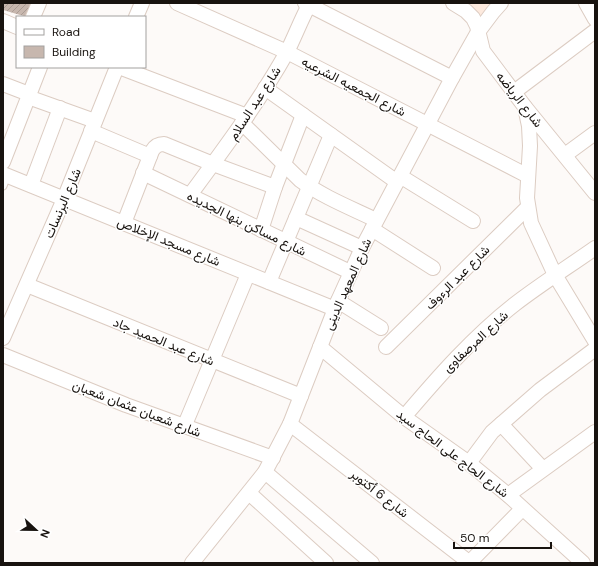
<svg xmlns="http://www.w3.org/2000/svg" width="598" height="566" font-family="'DM Sans',Vazirmatn,sans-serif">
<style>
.built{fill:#fdeade}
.building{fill:url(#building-hatch)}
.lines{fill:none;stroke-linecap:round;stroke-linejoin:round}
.lane-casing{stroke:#dcccc2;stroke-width:9}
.street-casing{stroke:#dcccc2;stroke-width:16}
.lane{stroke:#fff;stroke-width:7}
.street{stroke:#fff;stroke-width:14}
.labels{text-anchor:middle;stroke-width:3;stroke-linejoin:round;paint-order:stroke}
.street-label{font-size:13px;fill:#18130f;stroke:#fff}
</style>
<defs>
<pattern id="building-hatch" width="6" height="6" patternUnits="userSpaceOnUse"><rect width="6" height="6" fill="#c7b7ae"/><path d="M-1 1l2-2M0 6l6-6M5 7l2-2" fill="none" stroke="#aa9c94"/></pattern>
</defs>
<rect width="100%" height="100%" fill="#fdfaf8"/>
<!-- built -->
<path class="built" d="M463,3H495L481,21Z"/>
<!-- building -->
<path class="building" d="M3,3H31L27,17L3,10Z"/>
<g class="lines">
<defs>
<path id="lane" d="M3,186L7,176"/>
<g id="street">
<path d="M177,3L287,52L528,176"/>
<path d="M305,3L452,78"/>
<path d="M453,3L466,11L473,18L477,26L483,51L525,107L595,193"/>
<path d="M586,3L595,19"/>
<path d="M33,17L39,3"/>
<path d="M136,17L142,3"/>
<path d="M3,21L17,27"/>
<path d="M119,67L247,116"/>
<path d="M3,84L29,94"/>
<path d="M265,88L397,182"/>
<path d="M514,92L595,31"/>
<path d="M28,97L95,121"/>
<path d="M525,107L529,126L530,146L527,198L531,223L555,275L595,341"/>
<path d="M242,123L300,180C323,197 351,208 376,220"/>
<path d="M91,131L150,156"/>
<path d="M565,155L595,133"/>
<path d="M3,162L40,67"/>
<path d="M143,173L350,272"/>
<path d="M3,174L335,309"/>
<path d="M400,176L473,221"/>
<path d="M31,185L60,108"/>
<path d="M190,195C224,149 259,102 287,52C295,36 301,20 309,5"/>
<path d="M296,218L362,248"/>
<path d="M124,223L152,151C155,146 158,144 164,144L213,164L275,187"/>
<path d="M372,229L433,268"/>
<path d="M261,230L275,187L303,115"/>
<path d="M269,282L331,135"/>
<path d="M27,285L301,396"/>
<path d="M338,301L381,328"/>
<path d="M3,338L64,199L117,67"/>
<path d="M320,347L404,417L469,463L508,495L583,563"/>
<path d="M386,347L528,207"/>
<path d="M3,355L126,405L273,458"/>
<path d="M404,417C438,377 473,337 515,304C541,284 568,267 595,248"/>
<path d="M290,424L470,563"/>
<path d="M501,424L543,469"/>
<path d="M184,427L248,274"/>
<path d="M469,463L492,432L540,390L595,349"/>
<path d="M265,472L372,563"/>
<path d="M249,493L326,563"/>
<path d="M508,495L595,432"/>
<path d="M192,563L265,472L290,424L338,301L362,248L452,78L478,32L493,12L501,3"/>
<path d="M469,563L522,509"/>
</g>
</defs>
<!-- lane casing -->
<use href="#lane" class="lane-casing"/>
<!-- street casing -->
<use href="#street" class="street-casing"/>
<!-- lane -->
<use href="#lane" class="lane"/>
<!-- street -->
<use href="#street" class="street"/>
</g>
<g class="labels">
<!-- street labels -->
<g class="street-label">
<text transform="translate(354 86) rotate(27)" y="5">شارع الجمعيه الشرعيه</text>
<text transform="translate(520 99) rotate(52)" y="5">شارع الرياضه</text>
<text transform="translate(254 103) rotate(-57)" y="5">شارع عبد السلام</text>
<text transform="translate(62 203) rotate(-67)" y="5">شارع البرنسات</text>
<text transform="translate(247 223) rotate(26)" y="5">شارع مساكن بنها الجديده</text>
<text transform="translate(169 241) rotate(22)" y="5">شارع مسجد الإخلاص</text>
<text transform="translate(457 277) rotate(-45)" y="5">شارع عبد الرءوف</text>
<text transform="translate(347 284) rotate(-66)" y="5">شارع المعهد الدينى</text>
<text transform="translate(164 341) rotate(22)" y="5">شارع عبد الحميد جاد</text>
<text transform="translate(475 341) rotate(-43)" y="5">شارع المرصفاوى</text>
<text transform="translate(137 408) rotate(21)" y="5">شارع شعبان عثمان شعبان</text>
<text transform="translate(453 453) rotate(37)" y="5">شارع الحاج على الحاج سيد</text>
<text transform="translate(380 493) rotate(38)" y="5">شارع 6 أكتوبر</text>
</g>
</g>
<!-- border -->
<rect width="598" height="566" fill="none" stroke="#18130f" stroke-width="8"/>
<!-- legend -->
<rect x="16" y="16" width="130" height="52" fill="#ffffff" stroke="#a3a19f"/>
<rect x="24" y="29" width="20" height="6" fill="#ffffff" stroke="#a3a19f"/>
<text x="52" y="36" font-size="12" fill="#18130f">Road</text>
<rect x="24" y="46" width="20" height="12" fill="#c7b7ae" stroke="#a3a19f"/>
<text x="52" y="56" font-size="12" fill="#18130f">Building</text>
<!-- north arrow -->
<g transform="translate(36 530) rotate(112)" stroke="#ffffff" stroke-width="3" paint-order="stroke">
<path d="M0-3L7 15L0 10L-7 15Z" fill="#18130f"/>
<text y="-6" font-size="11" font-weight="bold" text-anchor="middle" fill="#18130f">N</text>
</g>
<!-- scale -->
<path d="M454 542v6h97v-6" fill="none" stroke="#18130f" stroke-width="2"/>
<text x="460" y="542" font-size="12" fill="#18130f" stroke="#ffffff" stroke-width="3" paint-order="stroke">50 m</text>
</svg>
